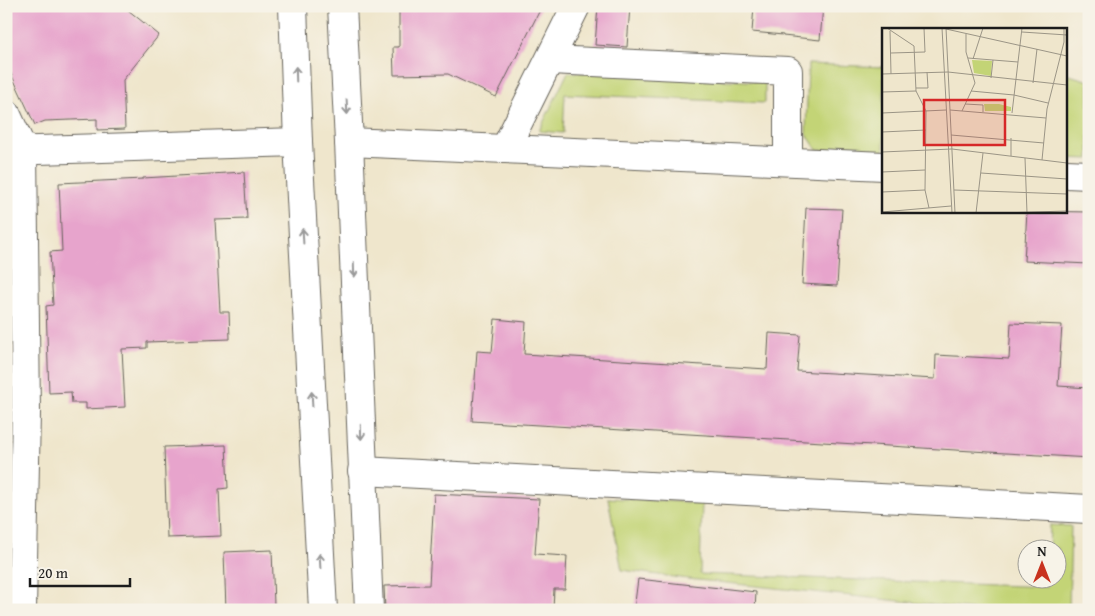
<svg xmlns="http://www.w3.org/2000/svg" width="1095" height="616" font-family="'Gentium Book Plus',serif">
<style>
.green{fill:#c3d476;stroke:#707849}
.building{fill:#e7a4cc}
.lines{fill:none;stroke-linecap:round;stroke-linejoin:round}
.minor-casing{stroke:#66635a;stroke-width:30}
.tertiary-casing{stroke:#66635a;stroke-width:30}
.minor{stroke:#fff;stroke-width:28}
.tertiary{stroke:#fff;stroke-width:28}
.oneway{stroke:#999}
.inset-road{fill:none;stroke:#9b9586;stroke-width:1}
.view{fill:#d62828;fill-opacity:0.15;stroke:#d62828;stroke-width:2.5}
.inset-edge{fill:none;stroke:#1c1c1c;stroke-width:2.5}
</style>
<rect width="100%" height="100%" fill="#f7f3e8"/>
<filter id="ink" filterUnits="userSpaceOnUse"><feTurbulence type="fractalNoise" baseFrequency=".02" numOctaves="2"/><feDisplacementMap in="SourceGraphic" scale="10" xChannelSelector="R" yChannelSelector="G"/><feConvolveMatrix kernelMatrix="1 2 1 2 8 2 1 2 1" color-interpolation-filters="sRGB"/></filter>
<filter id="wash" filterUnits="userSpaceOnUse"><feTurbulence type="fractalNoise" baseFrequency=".0096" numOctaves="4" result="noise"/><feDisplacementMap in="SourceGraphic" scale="20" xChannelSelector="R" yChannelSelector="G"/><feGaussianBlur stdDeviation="1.12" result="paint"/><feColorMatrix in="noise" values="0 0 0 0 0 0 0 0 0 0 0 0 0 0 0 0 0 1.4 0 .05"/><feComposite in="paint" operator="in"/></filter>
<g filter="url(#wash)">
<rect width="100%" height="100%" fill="#efe6cc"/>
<!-- green -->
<g class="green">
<path d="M808,64L884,67V152L817,150L806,133Z"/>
<path d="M568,72L765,82V103L565,94L563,133L539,131Z"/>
<path d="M1066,74L1089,81V159L1066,158Z"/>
<path d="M608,498L702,503L700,574L1047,587L1048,579L1058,578V548H1049L1050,525L1071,526L1069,610H974L910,602L688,579L622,570Z"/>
</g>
<g id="blocks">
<!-- building -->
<g class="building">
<path d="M6,6H123L159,35L123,80L125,129L97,130V119L45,121L35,125L6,63Z"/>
<path d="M399,6H542L496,97L448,74L394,75L393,47H399Z"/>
<path d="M598,6H630L627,47L595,45Z"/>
<path d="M754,6H823L820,40L783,36V35L752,32Z"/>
<path d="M244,172L247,219L215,220L220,312H229L230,339L147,342V348L122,349L125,407L86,409V403H72L71,392L49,393L46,306L53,305L50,252L62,251L59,183L143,179V178Z"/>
<path d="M806,208L842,209L837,286L802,284Z"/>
<path d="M1027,211L1089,212V264L1024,261Z"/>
<path d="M495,319L526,322L524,354L767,369L769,333L800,335L797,371L935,379L936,355L1009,359L1011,323L1062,325L1058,386L1089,388V458L472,421L477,351L492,352Z"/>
<path d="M226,445L228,488L219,489L221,536L167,538L164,447Z"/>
<path d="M434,494L539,499L535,554L567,556L565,589H554L553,610H385L384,586L429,585Z"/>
<path d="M272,550L274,605H271V610H226L224,552Z"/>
<path d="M638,579L756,592L755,610H634Z"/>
</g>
</g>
</g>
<g filter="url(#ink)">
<use href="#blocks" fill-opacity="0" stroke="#66635a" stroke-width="1"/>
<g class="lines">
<defs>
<g id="minor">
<path d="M550,60L788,71V161"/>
<path d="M6,113L23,150L26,413L22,610"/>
<path d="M349,142L884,166"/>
<path d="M505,149L576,6"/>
<path d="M6,151L298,142"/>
<path d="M1066,174L1089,175"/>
<path d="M362,471L1089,509"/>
</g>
<g id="tertiary">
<path d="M293,6L298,142L323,610"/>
<path d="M342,6L349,142L369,610"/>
</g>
</defs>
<!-- minor casing -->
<use href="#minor" class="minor-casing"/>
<!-- tertiary casing -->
<use href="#tertiary" class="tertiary-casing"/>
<!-- minor -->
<use href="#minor" class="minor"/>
<!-- tertiary -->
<use href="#tertiary" class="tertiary"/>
</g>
<!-- one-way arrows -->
<defs><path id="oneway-shaft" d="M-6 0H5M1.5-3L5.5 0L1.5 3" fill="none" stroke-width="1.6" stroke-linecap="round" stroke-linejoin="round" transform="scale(1.25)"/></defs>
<g class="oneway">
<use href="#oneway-shaft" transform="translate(296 74) rotate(-92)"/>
<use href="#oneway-shaft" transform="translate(347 107) rotate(87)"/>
<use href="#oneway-shaft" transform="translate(303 236) rotate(-93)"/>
<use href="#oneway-shaft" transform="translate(354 270) rotate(88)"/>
<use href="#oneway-shaft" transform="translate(312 399) rotate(-93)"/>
<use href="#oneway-shaft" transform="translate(361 432) rotate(88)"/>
<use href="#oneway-shaft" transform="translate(320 561) rotate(-93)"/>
</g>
</g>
<!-- overview -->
<g transform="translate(882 28)">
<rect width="185" height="185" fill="#efe6cc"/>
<path d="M90,32L110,33L109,48L92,45ZM102,76H117L129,79V83H103Z" fill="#c3d476"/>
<path class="inset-road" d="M5,0L32,18L34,63L44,83L43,162L47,180M60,0L70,185M64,0L73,185M64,1L185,28M8,3L9,46M140,4L185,7M9,25L43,24L42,0M86,30L136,34M91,31L101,0M0,46L66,44L185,57M109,50L111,32M151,55L155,21M34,60H46L45,44M89,63L132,67L166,75M0,64L34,63M83,76L101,77V84M68,82L164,90M80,83L93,55L84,24V6M0,85L64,82M130,85L140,0M0,104L44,102M69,107L162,115M0,124L70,121L185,135M129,128V110M143,130L145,185M160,132L165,81L182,14V0M0,144L43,142M99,145L185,151M72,162L185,166M0,164L43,162M0,184L69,178M94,185L101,125M119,185L185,183"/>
<path class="view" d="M42,72H123V117H42Z"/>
<rect width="185" height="185" class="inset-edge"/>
</g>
<!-- margin -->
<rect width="1095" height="616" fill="none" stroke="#f7f3e8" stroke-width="25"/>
<!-- north arrow -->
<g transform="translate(1042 564)"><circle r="24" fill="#f7f3e8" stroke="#9f9d96"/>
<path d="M0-4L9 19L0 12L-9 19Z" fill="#c8321e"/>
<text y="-8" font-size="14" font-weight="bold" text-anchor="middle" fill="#1c1c1c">N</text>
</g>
<!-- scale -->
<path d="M30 578v8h100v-8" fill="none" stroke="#1c1c1c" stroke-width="2.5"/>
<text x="38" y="578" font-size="15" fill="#1c1c1c" stroke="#f7f3e8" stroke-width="4" paint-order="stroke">20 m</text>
</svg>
